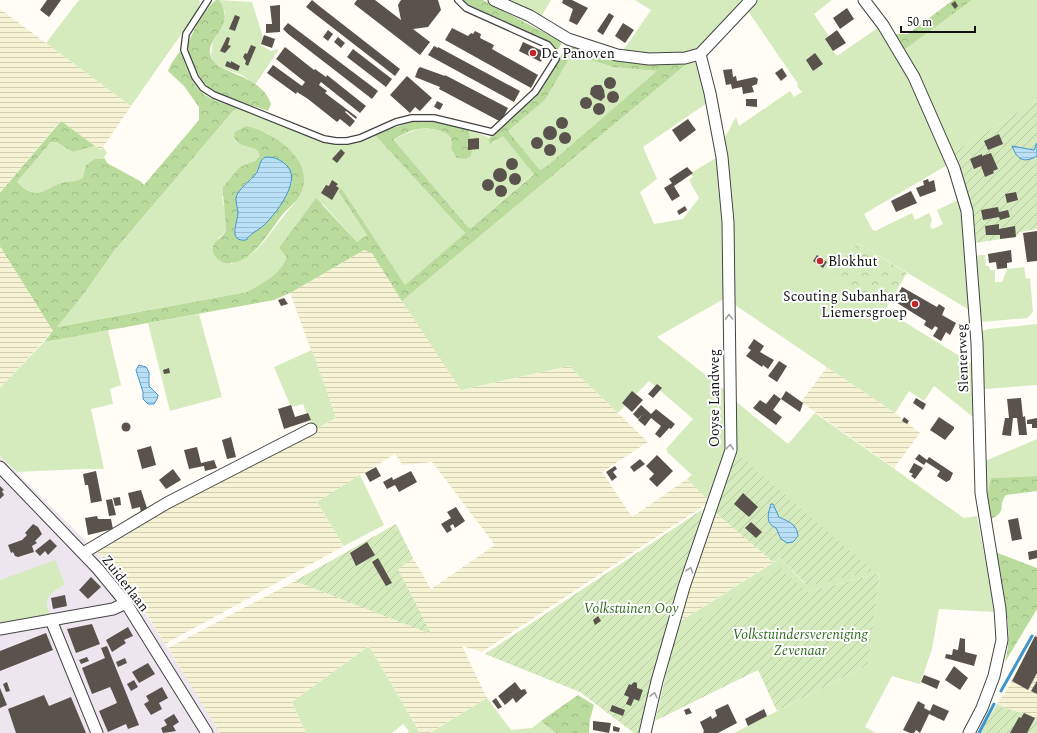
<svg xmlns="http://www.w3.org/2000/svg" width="1037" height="733" font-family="Spectral,serif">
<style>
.industrial{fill:#eee6ef}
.farmland{fill:url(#farmland-rules)}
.grass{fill:#d5ebbd;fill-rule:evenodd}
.forest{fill:url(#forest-crowns);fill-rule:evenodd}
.park{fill:url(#park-crowns)}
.garden{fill:url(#garden-furrows)}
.water{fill:url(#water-rules);stroke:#3f96cf}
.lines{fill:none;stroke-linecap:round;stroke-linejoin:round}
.stream{stroke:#3f96cf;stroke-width:3}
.building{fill:#5a524d}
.lane-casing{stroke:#444;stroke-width:8}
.street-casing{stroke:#444;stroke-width:13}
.lane{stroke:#fff;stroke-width:5.5}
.street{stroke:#fff;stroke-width:11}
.oneway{stroke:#a0a0a0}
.poi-dot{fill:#c4262e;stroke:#fff;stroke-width:1.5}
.labels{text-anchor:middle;stroke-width:4;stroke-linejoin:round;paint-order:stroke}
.poi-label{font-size:14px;fill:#111;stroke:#fff;text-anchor:start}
.street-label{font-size:14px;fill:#111;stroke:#fff}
.park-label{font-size:14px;font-style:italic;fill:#2f6b1f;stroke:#fff}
</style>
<defs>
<pattern id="farmland-rules" width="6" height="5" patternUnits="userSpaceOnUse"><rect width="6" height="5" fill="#f6f3d4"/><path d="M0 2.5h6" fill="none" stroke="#d2cfb5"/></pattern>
<pattern id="forest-crowns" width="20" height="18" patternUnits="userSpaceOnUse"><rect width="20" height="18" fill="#b9dc9c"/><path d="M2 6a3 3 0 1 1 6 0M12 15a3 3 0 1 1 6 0" fill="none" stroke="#9ebc85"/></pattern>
<pattern id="park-crowns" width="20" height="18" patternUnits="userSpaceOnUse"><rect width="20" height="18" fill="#d5ebbd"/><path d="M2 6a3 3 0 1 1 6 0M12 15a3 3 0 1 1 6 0" fill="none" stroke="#b6c8a1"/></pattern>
<pattern id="garden-furrows" width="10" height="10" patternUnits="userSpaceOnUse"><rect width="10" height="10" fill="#d5ebbd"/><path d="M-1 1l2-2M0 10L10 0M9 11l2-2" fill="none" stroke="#b6c8a1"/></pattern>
<pattern id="water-rules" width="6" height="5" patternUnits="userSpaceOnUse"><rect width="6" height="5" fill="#b9e0f7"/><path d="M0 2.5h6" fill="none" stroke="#9ebfd3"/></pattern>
</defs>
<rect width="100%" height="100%" fill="#fffdf5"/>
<!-- industrial -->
<path class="industrial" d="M0,456L111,566L129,588L222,733H0Z"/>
<!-- farmland -->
<g class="farmland">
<path d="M0,9L131,106L101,150L60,121L0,193Z"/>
<path d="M0,246L53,331L0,388Z"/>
<path d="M364,250L372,252L461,390L569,366L648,442L602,472L632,517L687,479L704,495L708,503L482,652L462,646L487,698L430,733H420L369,646L292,702L306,733H220L168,648L295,581L430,633L397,568L413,558L431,589L495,545L432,462L403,465L395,454L317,502L344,546L165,644L138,600L111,566L97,552L152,517L336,418L290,293Z"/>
<path d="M827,367L895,413L920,433L894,468L801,402Z"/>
<path d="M716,513L773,562L678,623L699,562Z"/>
<path d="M1037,633V719L1024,713L1008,710L997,704L1012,681Z"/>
</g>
<!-- grass -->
<g class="grass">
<path d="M79,0H199L200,3L196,13L131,106L46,43Z"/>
<path d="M219,0L252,2L263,37L261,45L271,51L279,49L255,85L242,75L221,67L213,61L211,55L213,42L220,30L225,13Z"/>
<path d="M510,0H551L541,17Z"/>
<path d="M635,0H746L697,51L652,55L623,51L651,10Z"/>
<path d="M758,0H832L814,14L830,38L826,41L837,56L879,27L899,58L949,164L864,214L872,229L875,231L912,213L915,220L929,213L932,219L930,227L933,229L943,224L937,210L960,199L965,224L971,311L858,243L827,274L974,365L977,420L934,386L924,401L909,391L895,413L732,303L724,139L736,117L739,126L790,91L794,97L802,92L797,86L798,84L748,11Z"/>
<path d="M972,0H1037V100L951,154L904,50Z"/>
<path d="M572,54L613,67L658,71L548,165L540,170L508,131L545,100Z"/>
<path d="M689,62L697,63L710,101L643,147L657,179L640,192L654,224L683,219L699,198L689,180L693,177L691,173L719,156L727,297L657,337L729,393V441L721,479L707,499L687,479L692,475L668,453L666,449L693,419L649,381L618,413L569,366L461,390L402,301Z"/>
<path d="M240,108L337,142L374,134L465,233L405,285L340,188L338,191L367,235L357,242L323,204L286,256C285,272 259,285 247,292L56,327L86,291L114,251L235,109ZM267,133L291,152L295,203C280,218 270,237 254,252C248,257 239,260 231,264L218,238C233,230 224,210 222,197L250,163L255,161L260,156L259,151L235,141Z"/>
<path d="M418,129C439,129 453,128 453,153L461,159L471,140L468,130L488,137V139L493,143L503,135L534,173L471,228L468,227L393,139Z"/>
<path d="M51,142H56L73,152L95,146L101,150L103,147L107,153L104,157L105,159H96C92,165 88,173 83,178C77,183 72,181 65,182C42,188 41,204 17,182Z"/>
<path d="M978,255H985L986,266H989L990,270H995V282H1002L1007,269L1024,267L1026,279L1030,278L1033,312L1027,318L982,322L976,259Z"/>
<path d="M199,314L222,397L170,411L148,323Z"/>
<path d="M1037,324V385L984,389L982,331L988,329Z"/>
<path d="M108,330L121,385L110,389L113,404L91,409L104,469H83L17,472L0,456V388L44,342Z"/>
<path d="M312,350L336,418L314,430L303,404L291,407L274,367Z"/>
<path d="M734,400L788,444L815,413L964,518L977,516L995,612L939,609L932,649L920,684L892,676L865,727L876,733H734L868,665L880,573L808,592L675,636L678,623L780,558L805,584L732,449Z"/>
<path d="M1037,439V476L991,478L986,500L985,461Z"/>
<path d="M360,475L384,525L344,546L317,502Z"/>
<path d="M55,560L65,584C49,595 42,596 51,616L0,625V580Z"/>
<path d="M369,646L420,733H407L409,731L403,724L392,733H306L292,702Z"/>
<path d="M487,698L511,730L532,728L541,721L556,733H430Z"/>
</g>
<!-- forest -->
<g class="forest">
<path d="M216,0H219C238,29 201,39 212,59C222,75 261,75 271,104L268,111C250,104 228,100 211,89C202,84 188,57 188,47C188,37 208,5 216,0Z"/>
<path d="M464,0H483L562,42L558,50L535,36L463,2Z"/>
<path d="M953,0H972L904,50L894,34H908Z"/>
<path d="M568,44L605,57L627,62H689L402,301L372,253L364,250L290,293L274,300L44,342L53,331L0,246V193L61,121L95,146L73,152L56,142H51L17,182C39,204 44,187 65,182C73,181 75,182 83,178L86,165L95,159H105L107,163L140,181L144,185L199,120V107L184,86L168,71L171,64L180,51C195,90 198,98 240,108L234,110L114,251L86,291L57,327L247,292C259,285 285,272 286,256L279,248L316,198L357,242L367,235L338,191L341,188L405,285L465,233L374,134L412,122L427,120L468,130C471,139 473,146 471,156L465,159L457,158L451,149C457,130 431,127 417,129C408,131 401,136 393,139L468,227L471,228L534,174L503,136L490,144L488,139L536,97ZM572,54L613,67L657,71L548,165L540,170L508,131L545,100Z"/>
<path d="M246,126C273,132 316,160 301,193C297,202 289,207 283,214C269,231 252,266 225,263C221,262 216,259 214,254C209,242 221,240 225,232C228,226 222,198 223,187L240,167L255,161L260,156L258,151C250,145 238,147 234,137L235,132ZM266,157L277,159L292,182C283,203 269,222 250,235L234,230C236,224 238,218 238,211C237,205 234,199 238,193C245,181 258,177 260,163Z"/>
<path d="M1037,476V491L1006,495C997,506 1008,511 991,519L986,500L991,478Z"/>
<path d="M995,552L1037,568V609L1005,662C1015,627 1001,588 995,552Z"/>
<path d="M578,695L594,705L590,719L589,733H556L541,721Z"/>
</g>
<!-- park -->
<path class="park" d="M858,243L907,273L885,310L827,274Z"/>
<!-- garden -->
<g class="garden">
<path d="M1037,100V229L1020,232L1016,237L974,243C974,211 962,184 951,154Z"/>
<path d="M732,449L873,571L808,586L780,558L773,562L716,513Z"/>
<path d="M703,509L643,733H634L580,692L485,654Z"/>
<path d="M396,524L413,558L398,569L431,634L295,581Z"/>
<path d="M778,567L808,592L880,573L868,665L777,711L758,670L655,721L675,636Z"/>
<path d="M997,704C1010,711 1024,712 1037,719V733H980Z"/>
</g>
<!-- water -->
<g class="water">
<path d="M1037,143V156C1023,164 1017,159 1012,146L1034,150Z"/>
<path d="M266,157C275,157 282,160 288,167C301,182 275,215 263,226C257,231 251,233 246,240C227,242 238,222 238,212C237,205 234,199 238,193C242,186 250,181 255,175C261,168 258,160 266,157Z"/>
<path d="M139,365L146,367L149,372V386L158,395L157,399L154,404H148L143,399V392L136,370Z"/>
<path d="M771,504H773L779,517C789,522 797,524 798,536L793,542L787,543L781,539L776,528C765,523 768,514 771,504Z"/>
</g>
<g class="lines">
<!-- stream -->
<g class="stream">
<path d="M1001,691L1032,636"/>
<path d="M979,733L994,704"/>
</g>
</g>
<!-- building -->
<g class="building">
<path d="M47,0H61L49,17L40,10Z"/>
<path d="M312,0L318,5L400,69L395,76L306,7Z"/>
<path d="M357,0H375L401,20L398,5L401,0H438L441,10L428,27L413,29L430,42L420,55L354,4Z"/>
<path d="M563,0H572L588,8L577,25L569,21L573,9L562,3Z"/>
<path d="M955,1L958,6L955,9L951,4Z"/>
<path d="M280,5V32L266,33V24H272L270,6Z"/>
<path d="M847,8L854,19L840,29L833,18Z"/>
<path d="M609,13L614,16L603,35L597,31Z"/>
<path d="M235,15L240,17L235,31L229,29Z"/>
<path d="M288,23L378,91L372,99L288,34L283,29Z"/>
<path d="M623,23L634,30L625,43L615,36Z"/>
<path d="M452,28L468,36L471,33L473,34L475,31L481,34L480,38L494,45L492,49L538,75L531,88L445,40Z"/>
<path d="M328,30L333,34L328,41L323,37Z"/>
<path d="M837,30L846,43L833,51L825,39Z"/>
<path d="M264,35L275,39L272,48L261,44Z"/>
<path d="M227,37L230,38L228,45L231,46L225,53L220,51Z"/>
<path d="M338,37L345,43L341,48L334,42Z"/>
<path d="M523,42L545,52L541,62L519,51Z"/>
<path d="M251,45L256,47L248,66L245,64L246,61L243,57L245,53L247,54Z"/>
<path d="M434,46L438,48V47L520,91L514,102L428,55Z"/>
<path d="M285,47L314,70L315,69L326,77L327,75L366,106L360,113L321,82L319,85L327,91L325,93L357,117L356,119L346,111L345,112L355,121L350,127L340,119L337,122L308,99L297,92L296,94L267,73L273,65L302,86L305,82L276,59Z"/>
<path d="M353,49L392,79L386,87L347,57Z"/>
<path d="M815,53L823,64L813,71L806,60Z"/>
<path d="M227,61L231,63V61L240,66L238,71L225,66Z"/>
<path d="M420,67L445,76V75L508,108L501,122L439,89L440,87L415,77L418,69Z"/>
<path d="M782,68L787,76L781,81L775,73Z"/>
<path d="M732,69L733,77L736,76L737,81L755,77L758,79L757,84L752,86L754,92L743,94L742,87L732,89L731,84L726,85L723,70Z"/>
<path d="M407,76L432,98L420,111L415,107L410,113L390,95Z"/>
<circle cx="610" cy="83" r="6"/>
<path d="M595,85H601L604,90L605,97L601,101L594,98L590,94L591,88Z"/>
<circle cx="613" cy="97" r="6"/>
<circle cx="586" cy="103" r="6"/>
<path d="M746,99H757V107L746,106Z"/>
<path d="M437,101L443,104L440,110L434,107Z"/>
<circle cx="599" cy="109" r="6"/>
<circle cx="562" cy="123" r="6"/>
<path d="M688,119L696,130L680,142L672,130Z"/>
<circle cx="550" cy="133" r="7"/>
<circle cx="565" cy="138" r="6"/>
<path d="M999,134L1003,144L988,150L984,141Z"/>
<circle cx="537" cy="143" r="6"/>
<path d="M479,138V149L468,150V139Z"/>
<circle cx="550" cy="150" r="6"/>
<path d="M341,149L345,153L337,163L332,159Z"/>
<path d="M991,153L998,169L993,171L994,173L985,177L981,166L974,169L970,159L982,154V156Z"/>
<circle cx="512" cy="164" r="6"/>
<path d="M687,167L693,173L674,186L680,196L672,201L664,188L672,183L669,179Z"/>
<circle cx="500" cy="175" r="7"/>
<circle cx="515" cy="179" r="6"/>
<circle cx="488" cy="185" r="6"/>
<path d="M928,179L929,182L934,180L936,191L920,197L916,188L924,185L923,181Z"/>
<path d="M332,180L338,184L336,186L339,188L332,200L321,193L326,185L329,186Z"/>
<circle cx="501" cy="191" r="6"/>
<path d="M911,191L917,203L896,212L891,201Z"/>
<path d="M1016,192L1018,200L1007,203L1005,194Z"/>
<path d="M685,206L687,210L679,215L677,211Z"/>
<path d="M998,207L999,212L1008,210L1010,217L1000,220L999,217L983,220L981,210Z"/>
<path d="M999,224V229L1015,226L1016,237L1000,239V235H986L985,226Z"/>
<path d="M1037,231V261L1027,262L1023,233Z"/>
<path d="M1011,250L1012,262L1007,263V268L997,269L996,262L989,263L988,254Z"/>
<path d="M817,255L827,262L823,268L813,261Z"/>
<path d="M902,287L937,307L939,304L945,308L942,315L956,323L950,335L946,332L941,341L933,336L938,328L935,326L932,330L924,325L926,321L894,301Z"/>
<path d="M284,298L288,304L281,306L278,300Z"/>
<path d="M754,339L764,346L760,352L774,360L768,369L763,365L762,367L746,356L751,350L748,348Z"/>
<path d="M779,361L787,366L777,382L768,376Z"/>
<path d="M169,368L170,373L164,374L163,370Z"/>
<path d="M657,384L662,388L653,398L648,394Z"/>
<path d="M632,391L643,400L632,412L622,403Z"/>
<path d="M786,391L803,403L800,412L781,399Z"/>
<path d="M774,394L781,399L773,410L782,417L776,425L753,408L760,400L766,404Z"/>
<path d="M916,398L926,404L923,410L913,403Z"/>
<path d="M1021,398L1023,417L1025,416L1027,435H1019L1017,418H1013L1011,436L1002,435L1005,418H1009L1007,399Z"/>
<path d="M291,405L295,417L308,413L311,420L284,429L278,409Z"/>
<path d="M641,405L651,414L656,409L675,424L671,429L669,428L660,438L655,434L661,426L651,418L645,426L638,420L643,414L638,419L633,414Z"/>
<path d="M904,417L909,421L907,424L902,421Z"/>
<path d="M939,417L954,427V429L945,440L930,430Z"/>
<path d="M1037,418V428H1032V424H1027V420Z"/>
<circle cx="126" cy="427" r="4.5"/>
<path d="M231,437L236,457L227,459L222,440Z"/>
<path d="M151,446L156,465L142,469L137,450Z"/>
<path d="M197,447L201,463L214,460L217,468L205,471L204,466L189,469L184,450Z"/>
<path d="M919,454L927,460L929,457L953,473L950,480L946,482L937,476L940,471L926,462L924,465L915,459Z"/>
<path d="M657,455L673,471L657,487L649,479L654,474L646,466Z"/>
<path d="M640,459L645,464L634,472L630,467Z"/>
<path d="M914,463L923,468L915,479L911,476L913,474L909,472Z"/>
<path d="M615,466L617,469L613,472L617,477L612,481L606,472Z"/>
<path d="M376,467L381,476L370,482L365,473Z"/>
<path d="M173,469L181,480L166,489L159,480Z"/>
<path d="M96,471L102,501L91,503L88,485H85L83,474Z"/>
<path d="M411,471L417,482L399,492L395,485L387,489L383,482L392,477L393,480Z"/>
<path d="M0,486L4,490L2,491L4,495L0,499Z"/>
<path d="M141,490L148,511L141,513L140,507L132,509L128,493Z"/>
<path d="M743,493L758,507L749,517L734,504Z"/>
<path d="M120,497L121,505L115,506L113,498Z"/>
<path d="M112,499L116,515L109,516L106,500Z"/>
<path d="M456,507L465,521L455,528L453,524L450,526L452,530L447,533L441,524L451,518L447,512Z"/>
<path d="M97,516L98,519H111L113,529L88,535L85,518Z"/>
<path d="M1018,518L1022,539L1012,541L1008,520Z"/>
<path d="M751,522L762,532L756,538L745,528Z"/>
<path d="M33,524L38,527L42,534L35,541L37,543L32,546L34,552L18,557L15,556L13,552L11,553L8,545L22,540L27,535L25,533Z"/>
<path d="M50,539L57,546L48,555L45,551L40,556L35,551Z"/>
<path d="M367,542L375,555L356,566L350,553Z"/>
<path d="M1037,550V558L1029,560L1028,552Z"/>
<path d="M378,558L392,583L386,586L372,562Z"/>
<path d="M91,577L101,587L88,599L79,590Z"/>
<path d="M65,595L67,606L53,609L51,598Z"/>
<path d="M598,616L601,621L595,625L593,620Z"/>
<path d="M92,624L100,644L76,653L67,629Z"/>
<path d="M128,627L133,636L124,640L126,643L112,652L106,640Z"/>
<path d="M46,633L53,650L0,671V651Z"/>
<path d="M1035,636L1037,637V673L1028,690L1012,681Z"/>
<path d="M960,638L965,639V652L977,655L974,666L945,658L946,654L952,655L953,649L958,650Z"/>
<path d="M107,646L139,725L128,729L126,724L108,732L99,711L117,703L112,691L110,687L92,694L82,668L105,658L101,648Z"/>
<path d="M87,657L89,661L81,664L79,660Z"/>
<path d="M125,658L127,663L118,667L116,662Z"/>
<path d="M148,663L155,674L139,683L132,672Z"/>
<path d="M954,666L968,678L960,690L945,680Z"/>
<path d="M924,675L940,681L937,689L921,682Z"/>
<path d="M134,680L138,687L131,691L127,684Z"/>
<path d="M1037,681V694L1031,691Z"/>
<path d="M7,682L10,691L6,692L3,684Z"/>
<path d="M515,682L521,690L525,689L527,693L516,703L513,698L505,705L498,696Z"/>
<path d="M634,682L637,683V688L643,690L639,701L634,699L631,706L626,704L629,697L624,695L629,684L631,685Z"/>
<path d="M162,687L168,698L159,703L162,709L151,715L144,704L149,701L146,696Z"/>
<path d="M0,688L7,705L0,708Z"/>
<path d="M44,695L49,706L71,697L86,733H16L8,709Z"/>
<path d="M496,698L502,707L498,709L492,701Z"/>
<path d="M918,701L925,705L924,708L930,711L933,704L949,711L944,721L929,714L920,733L916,730L914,733H910L903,730Z"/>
<path d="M728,704L737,723L718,733H703L704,731L700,722L711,716L712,719L717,716L715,710Z"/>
<path d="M612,705L625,710L623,716L610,711Z"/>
<path d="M689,708L692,713L686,715L684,710Z"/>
<path d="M764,709L767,716L748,726L745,719Z"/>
<path d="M1024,713L1035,718L1027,733H1010L1019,717L1021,718Z"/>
<path d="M174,714L179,722L173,726L176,731L163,733L161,728L167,725L164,720Z"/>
<path d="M593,721L611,723L609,733L593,730Z"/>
<path d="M613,726L620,728L619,732L613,731Z"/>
</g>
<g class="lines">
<defs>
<path id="lane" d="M208,0L186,34L184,50L195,77L203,88L214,95L324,139L336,141H347L360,138L396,122L412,118H434L492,132L535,92L556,59L553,51L548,45L466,8L458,0"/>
<g id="street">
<path d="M494,0L530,16L568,39L617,55L649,59L685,58L700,54L751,0"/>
<path d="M864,0L883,25L914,77L954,168L967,211L977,343L981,493L1000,609L1002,640L994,676L982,708L969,733"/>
<path d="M0,467L98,569L126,603L207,733"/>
<path d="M83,553L167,503L311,429"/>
<path d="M51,620L97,733"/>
<path d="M0,629L113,609L126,603"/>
<path d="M645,733L657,681L684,587L731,450L728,222L722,157L710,93L700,54"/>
</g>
</defs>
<!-- lane casing -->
<use href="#lane" class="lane-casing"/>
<!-- street casing -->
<use href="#street" class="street-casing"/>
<!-- lane -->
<use href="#lane" class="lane"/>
<!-- street -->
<use href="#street" class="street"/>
</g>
<!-- one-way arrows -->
<defs><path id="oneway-chevron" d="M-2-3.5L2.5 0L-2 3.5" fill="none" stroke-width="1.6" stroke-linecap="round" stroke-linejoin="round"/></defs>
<g class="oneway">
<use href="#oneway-chevron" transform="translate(729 317) rotate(-91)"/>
<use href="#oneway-chevron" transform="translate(730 447) rotate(-85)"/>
<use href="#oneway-chevron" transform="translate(690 570) rotate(-71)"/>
<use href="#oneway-chevron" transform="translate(654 695) rotate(-77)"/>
</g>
<!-- markers -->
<g class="poi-dot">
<circle cx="533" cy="53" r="4"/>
<circle cx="820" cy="261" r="4"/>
<circle cx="915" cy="304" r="4"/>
</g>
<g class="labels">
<!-- poi labels -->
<g class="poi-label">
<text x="541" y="58">De Panoven</text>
<text x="828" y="266">Blokhut</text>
<text x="907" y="301" text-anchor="end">Scouting Subanhara<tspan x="907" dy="16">Liemersgroep</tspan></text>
</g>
<!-- street labels -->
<g class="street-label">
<text transform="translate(962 358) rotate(-92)" y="5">Slenterweg</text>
<text transform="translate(714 398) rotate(-90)" y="5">Ooyse Landweg</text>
<text transform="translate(126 583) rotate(52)" y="5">Zuiderlaan</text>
</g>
<!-- park labels -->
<g class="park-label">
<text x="631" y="613">Volkstuinen Ooy</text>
<text x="800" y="639">Volkstuindersvereniging<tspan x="800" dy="16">Zevenaar</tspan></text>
</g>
</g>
<!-- scale -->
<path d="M901 26v6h74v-6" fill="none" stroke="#111111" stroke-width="2"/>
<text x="907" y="26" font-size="12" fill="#111111" stroke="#ffffff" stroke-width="3" paint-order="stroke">50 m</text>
</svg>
